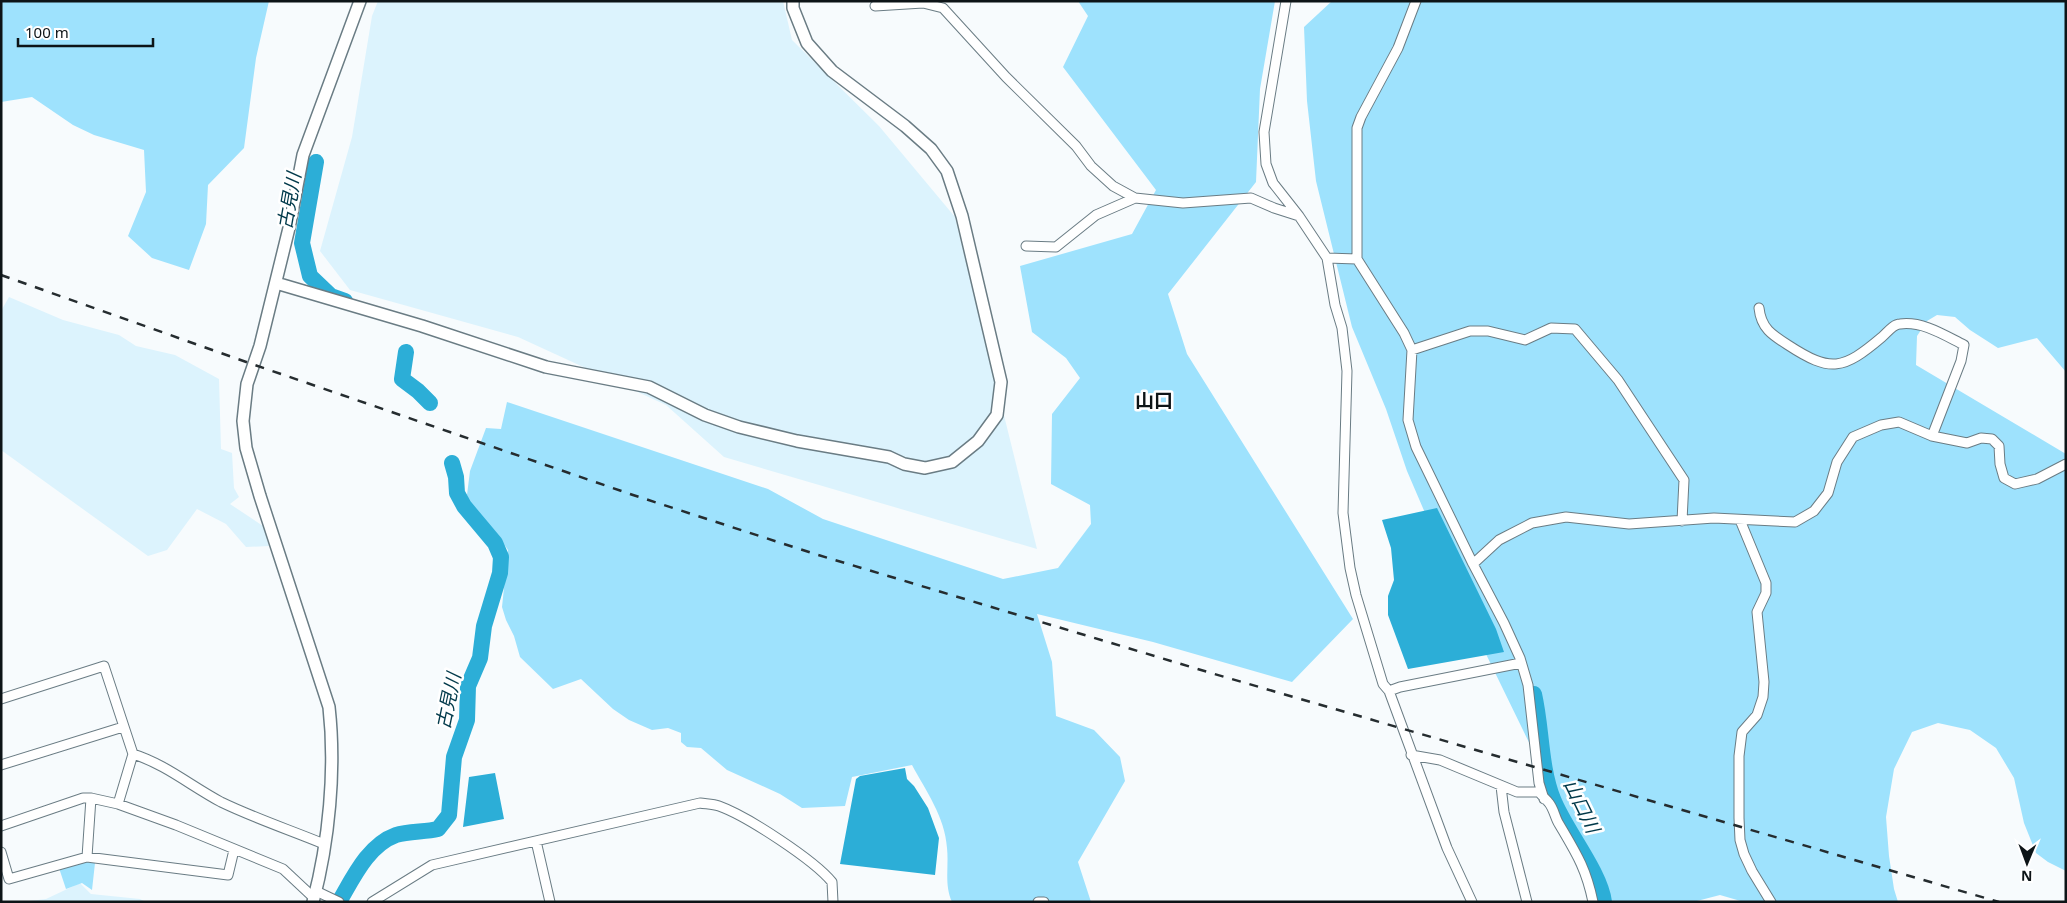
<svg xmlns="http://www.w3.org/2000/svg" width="2067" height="903" font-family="'Noto Sans','Noto Sans JP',sans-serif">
  <rect width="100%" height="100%" fill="#f7fbfd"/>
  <path fill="#dcf3fd" d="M378,1H783L792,40L879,126L955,217L1037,549L724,457L666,405L518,337L350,290L320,251L352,137L372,16Z
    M9,297L63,320L119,335L136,346L175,355L219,379L221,449L232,453L234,488L239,497L230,504L263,526L269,546L246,547L226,524L197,509L167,550L148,556L1,450V311Z
    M80,883L91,894L140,899L146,902H22L46,899Z"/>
  <path fill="#9ee2fd" d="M1,1H269L256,58L244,148L208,185L206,224L189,270L152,258L128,236L146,192L144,150L94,135L73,125L32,97L1,102Z
    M1078,1H1275L1260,89L1256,182L1168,294L1187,354L1353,619L1292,682L1153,642L1037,614L1052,662L1056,716L1094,730L1120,757L1125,781L1078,862L1091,902H952C944,884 949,867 947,848C945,817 926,791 912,765L852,777L845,806L802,808L780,794L727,770L701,748L687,747L681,742V733L668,728L652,730L629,720L613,709L581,679L553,689L520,657L514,636L506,620L502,607L508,550L495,531L472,508L467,495L470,471L486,428L501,429L507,402L768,489L823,519L1003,579L1058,568L1091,524L1090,505L1051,484L1052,414L1080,378L1066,358L1032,332L1020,266L1132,234L1156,190L1063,67L1088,16Z
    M1332,1H2066V372L2037,338L1998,348L1970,330L1955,317L1937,315L1927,321L1917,336L1916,365L2066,454V871L2048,862L2036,853L2024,823L2014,778L1996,748L1970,730L1938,723L1912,732L1894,769L1886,817L1889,856L1894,889L1898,902H1744L1720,895L1693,902H1611L1540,765L1484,650L1407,471L1386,409L1352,327L1316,181L1307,101L1304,27Z
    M80,861L95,863L92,890L82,883L66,889L59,868Z"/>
  <path fill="#2caed7" d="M1437,508L1496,629L1504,652L1408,669L1388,615V596L1394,580L1391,548L1382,520Z
    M905,768L907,779L914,786L928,808L939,838L935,875L840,864L856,779L860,776Z
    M495,773L504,819L463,827L469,777Z"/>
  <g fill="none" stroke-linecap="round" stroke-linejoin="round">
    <path stroke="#2caed7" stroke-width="16" d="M316,162L302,243L310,276L331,296L345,301
      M406,352L402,379L418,391L430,403
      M1534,694C1542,729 1540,766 1553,799C1565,830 1600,871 1604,902
      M339,902C353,878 368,845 396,835C408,831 425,832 438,829L449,815L454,757L467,720L468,686L480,658L484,626L500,573L501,557L495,543L464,506L457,493L456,477L452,463"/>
    <defs>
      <path id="minor" d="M1286,1L1264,132L1266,164L1273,183L1299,216L1327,258L1335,305L1342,328L1347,371L1343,513L1350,568L1356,595L1383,684L1389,691L1447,848L1472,902
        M1416,1L1398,48L1361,117L1357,128V259L1404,333L1412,350L1408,420L1416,447L1473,564L1504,623L1520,658L1528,685L1539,783L1544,799
        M875,6L923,3L943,8L1006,77L1076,146L1091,166L1113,186L1135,198L1183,203L1251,198L1274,208L1299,216
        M1026,246L1056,247L1096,215L1135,198
        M1327,258L1357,259
        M1759,308C1761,328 1772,335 1788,345C1831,373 1843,370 1882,337C1887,333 1893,324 1900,324C1923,321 1944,335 1964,345L1961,361L1932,436
        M1412,350L1470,331H1488L1525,340L1551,328L1575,329L1618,380L1684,480L1682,521
        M1740,520L1766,583V593L1757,612L1764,682L1763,697L1757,715L1742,732L1739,756V818L1740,840L1744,854L1752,871L1771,902
        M1473,564L1499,540L1532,523L1566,517L1629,524L1714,518L1795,522L1814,511L1828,493L1837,462L1853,437L1881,425L1899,422L1932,436L1967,443L1981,438L1992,439L1999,446L2000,464L2004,478L2015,484L2037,479L2066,464
        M1389,691L1400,687L1521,663
        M1,699L104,666L133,754C165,764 191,786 221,802C254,818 290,830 324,844
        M1411,755L1440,760L1517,792H1539C1542,796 1546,799 1549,803C1554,809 1555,818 1559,824C1576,853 1586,868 1593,902
        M1,765L123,727
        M1501,786L1504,812L1527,902
        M118,804L133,754
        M1,826L83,798H91L118,804L176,825L283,869L314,898
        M536,841L550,902
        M1,852L9,879L87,857L228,875L234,850
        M87,857L91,798
        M316,891L339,902
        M372,902L432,865L700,803C706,804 713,804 719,806C747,816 814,860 832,882L833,902
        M1038,902H1044"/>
      <path id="tertiary" d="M276,283L422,326L546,367L649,387L705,415L739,427L797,441L889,457L904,464L925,468L952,462L978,441L997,415L1001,382L962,216L947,171L931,149L905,126L832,71L807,43L793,8V1
        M313,902C329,842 336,769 329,707L260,496L246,448L243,421L247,384L260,346L289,228L303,155L360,1"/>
    </defs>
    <use href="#minor" stroke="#6a7c84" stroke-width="11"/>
    <use href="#tertiary" stroke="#6a7c84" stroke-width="14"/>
    <use href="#minor" stroke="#fff" stroke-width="9"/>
    <use href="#tertiary" stroke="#fff" stroke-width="11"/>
    <path stroke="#252c2f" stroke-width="2.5" stroke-dasharray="9 9" stroke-linecap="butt" d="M1,275L249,363L633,495L815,554L1211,673L1999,902"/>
  </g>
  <g text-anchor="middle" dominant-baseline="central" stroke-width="5" stroke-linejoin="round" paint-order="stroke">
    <g font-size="19" font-style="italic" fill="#00394a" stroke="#fff">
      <text transform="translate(289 201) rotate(-80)">古見川</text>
      <text transform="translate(448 701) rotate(-78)">古見川</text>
      <text transform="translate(1582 806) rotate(64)">山口川</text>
    </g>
    <g font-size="19" font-weight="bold" fill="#0d1417" stroke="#fff">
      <text x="1154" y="400">山口</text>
    </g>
  </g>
  <rect width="2067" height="903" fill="none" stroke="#0d1417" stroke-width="5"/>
  <g transform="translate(2027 863) rotate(181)" stroke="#ffffff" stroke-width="4" paint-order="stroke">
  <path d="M0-4L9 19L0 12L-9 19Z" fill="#0d1417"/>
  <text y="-8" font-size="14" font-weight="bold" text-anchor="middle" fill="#0d1417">N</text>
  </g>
  <path d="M18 38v8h135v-8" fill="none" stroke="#0d1417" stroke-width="2.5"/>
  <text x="25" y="38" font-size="15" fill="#0d1417" stroke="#ffffff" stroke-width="4" paint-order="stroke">100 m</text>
</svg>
